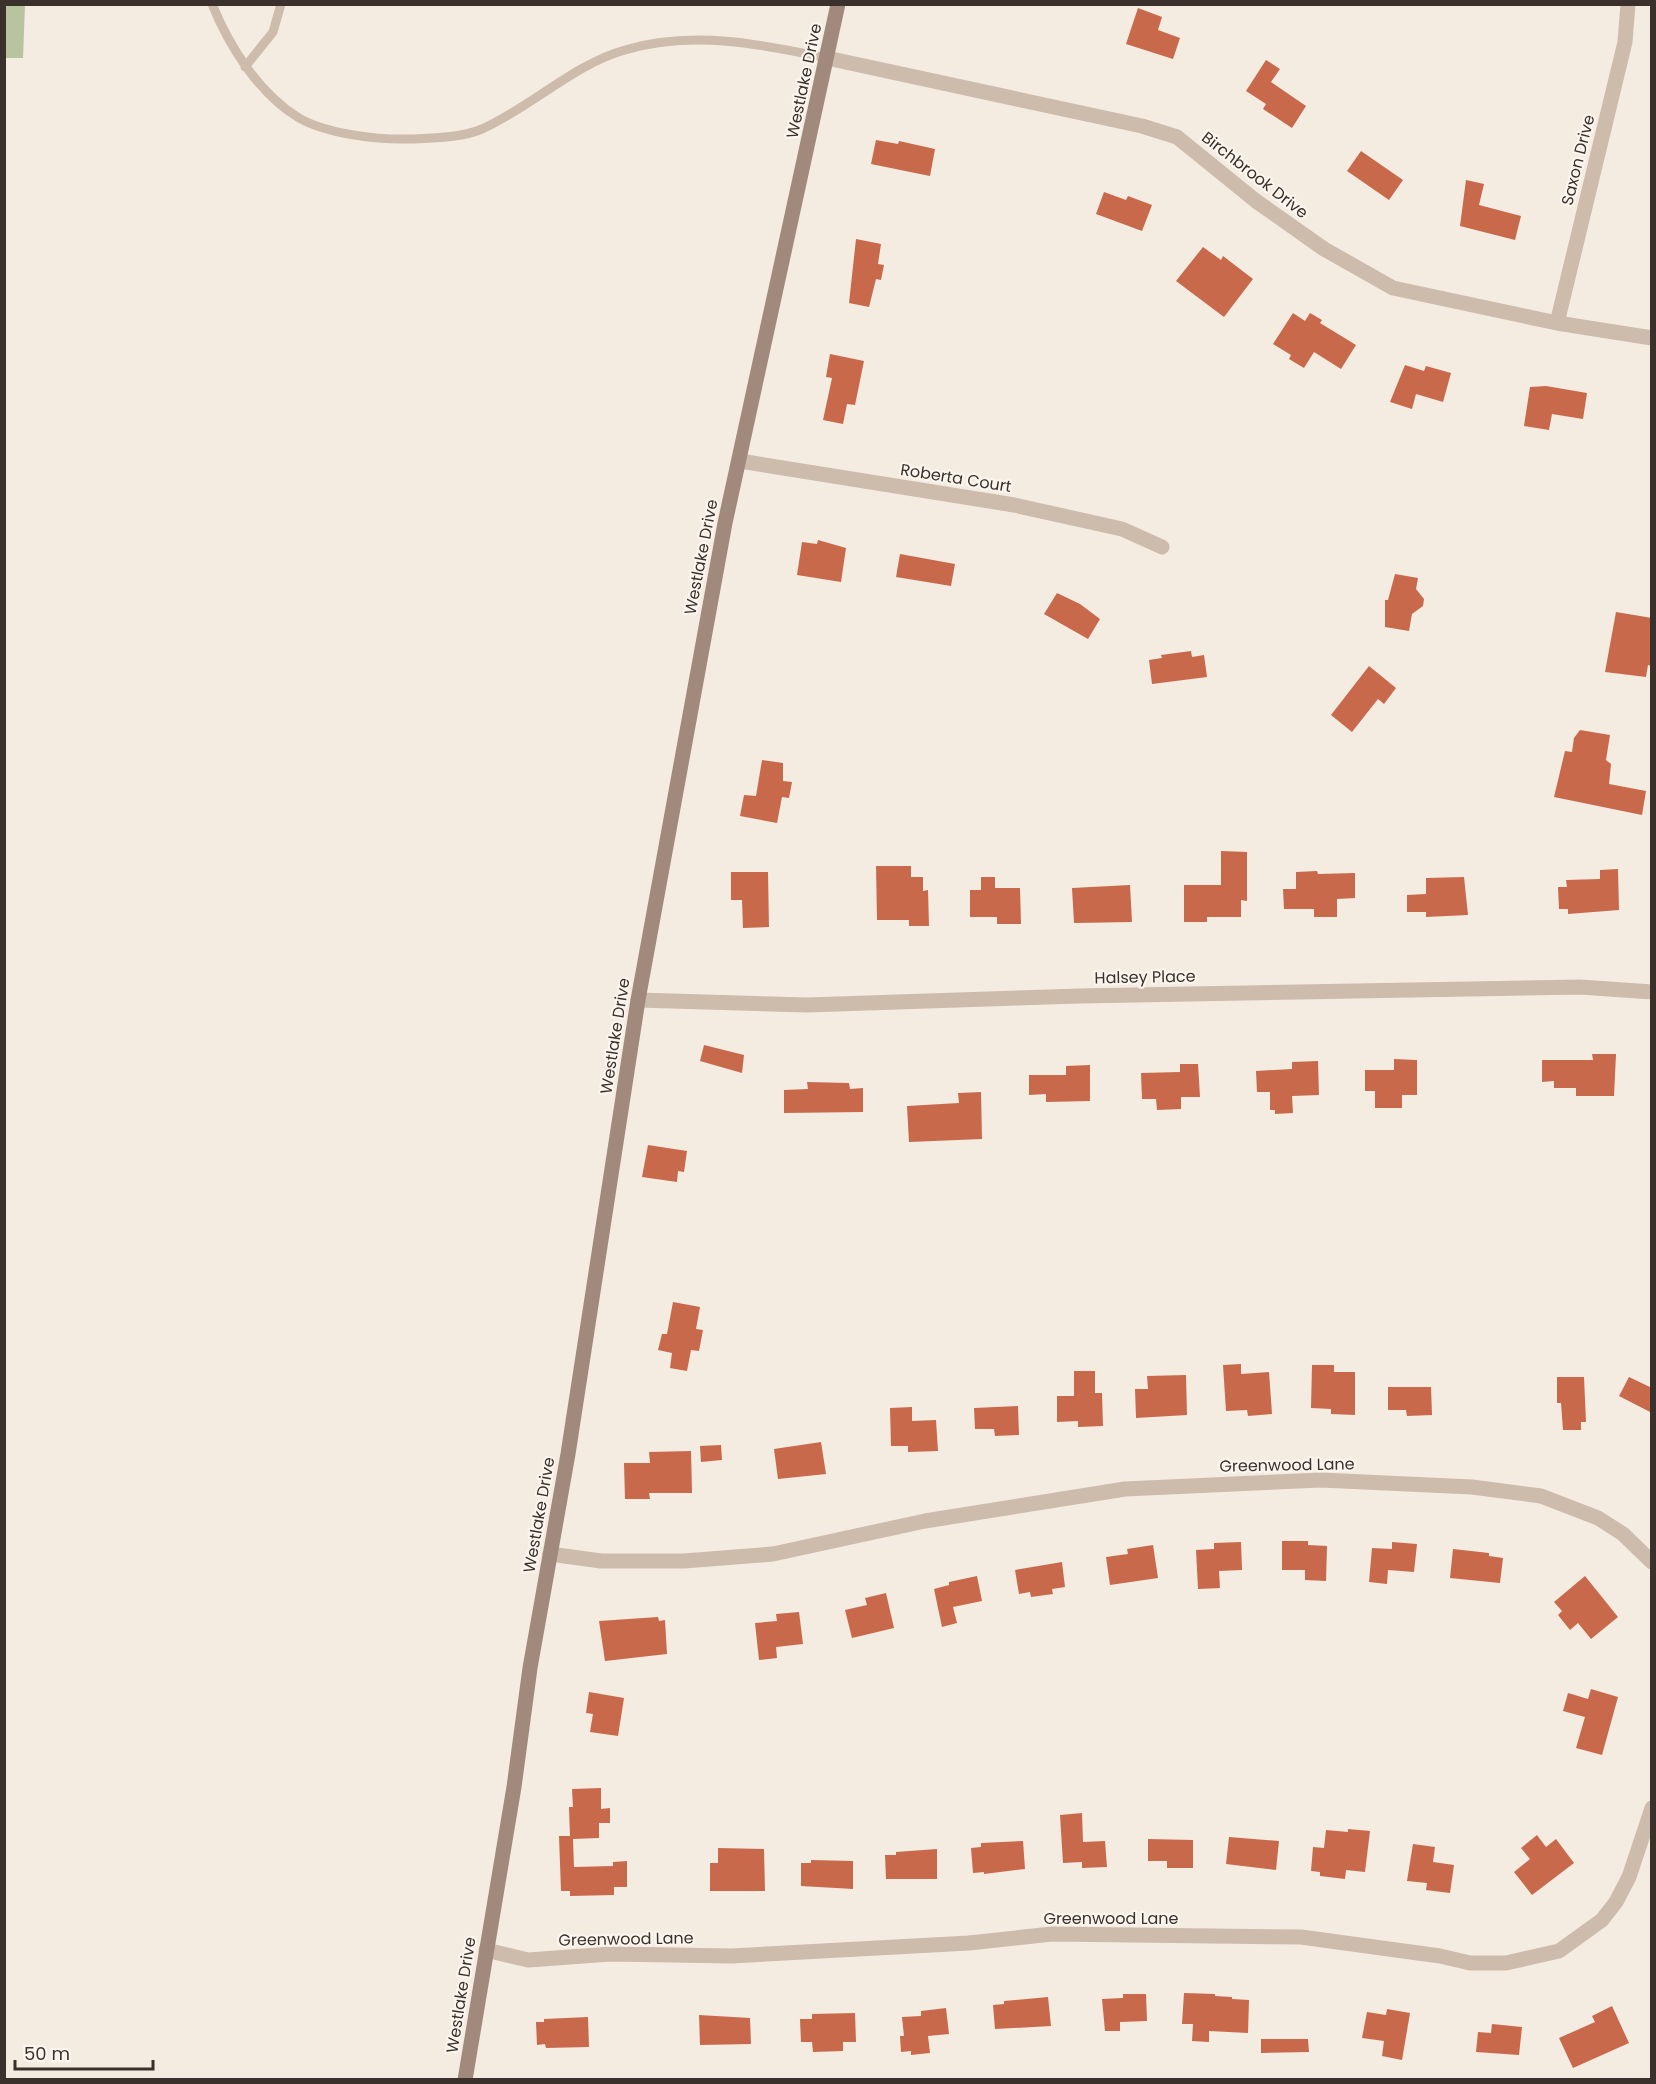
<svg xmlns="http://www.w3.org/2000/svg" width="1656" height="2084" font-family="Poppins,sans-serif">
  <rect width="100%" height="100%" fill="#f4ebe1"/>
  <path fill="#b8c4a0" d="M5,4L25,5L23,58H5Z"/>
  <path fill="#c8694b" d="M1138,8L1162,17L1158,30L1180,38L1173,59L1126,44Z
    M1266,60L1280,69L1271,82L1306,106L1292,128L1263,109L1266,104L1246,91Z
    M876,140L898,144L899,141L935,149L930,176L871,164Z
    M1361,151L1403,180L1389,200L1347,171Z
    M1466,180L1484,184L1479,205L1521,216L1515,240L1460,226Z
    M1104,192L1126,200L1128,196L1152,205L1142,231L1096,214Z
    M856,239L881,244L878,264L884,265L881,280L876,279L869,307L849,303Z
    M1203,247L1221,260L1223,256L1253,279L1224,317L1176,281Z
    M1293,313L1305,321L1310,313L1322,320L1320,323L1356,345L1341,369L1314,352L1304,368L1289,359L1291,355L1273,344Z
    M830,354L864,361L855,405L847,404L843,424L823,420L832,378L826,377Z
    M1405,365L1424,371L1426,366L1451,373L1443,402L1416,394L1412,409L1390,402Z
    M1546,386L1587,393L1583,419L1552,414L1549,430L1524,426L1530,387Z
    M818,540L846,548L841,582L797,575L802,542L817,544Z
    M900,554L955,564L951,586L896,577Z
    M1395,574L1418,578L1416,589L1424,599L1423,606L1412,614L1409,631L1385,627V600H1388Z
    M1057,593L1080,604L1100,619L1088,639L1044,614Z
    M1616,612L1652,618V666L1648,665L1646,677L1605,672Z
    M1191,651L1192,657L1204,655L1207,677L1152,684L1149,660L1162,658L1161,655Z
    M1369,666L1396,688L1384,704L1378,699L1352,732L1331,715Z
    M1580,730L1610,735L1606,760L1611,764L1609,784L1646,791L1642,815L1554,797L1565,751L1572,752L1574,738Z
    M762,760L783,763V781L792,782L789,798L782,797L777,823L740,816L744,795L756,796Z
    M1221,851L1247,852V901L1241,900V917H1207V922H1184V885H1221Z
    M876,866H911V877H923V891L928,890L929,926H909V920H877Z
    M1618,869L1619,910L1568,914V909H1559L1558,887H1567L1566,880L1600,879V870Z
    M1317,871L1318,874L1355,873V898L1337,899V917H1314V909H1284L1283,889H1296V872Z
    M731,872H768L769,927L743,928L742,900H731Z
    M981,877H995V888H1020L1021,924H997V917H970V890H981Z
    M1464,877L1468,915L1426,917V912H1407V895L1426,894V878Z
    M1130,885L1132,922L1074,923L1072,888Z
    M704,1045L744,1055L742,1073L700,1061Z
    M1592,1054H1616L1614,1096H1576V1088H1554V1081L1542,1082V1060H1593Z
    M1394,1059L1417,1060V1095H1402V1108H1375V1091H1365V1070H1394Z
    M1318,1061L1319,1095L1292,1096L1293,1113L1275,1114V1110H1270V1092H1257L1256,1071L1292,1069V1062Z
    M1180,1064H1198L1200,1097H1181V1109L1157,1110L1156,1099H1142L1141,1073L1180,1072Z
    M1090,1065V1101L1046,1102V1094L1029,1095V1075H1066V1066Z
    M807,1082L849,1083L850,1089L863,1088V1112L784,1113V1090L808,1089Z
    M981,1092L982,1139L909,1142L907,1106L959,1103L958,1093Z
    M648,1145L687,1151L684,1172L678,1171L677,1182L642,1177Z
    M673,1302L700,1307L696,1329L703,1330L699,1351L691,1350L687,1371L670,1368L672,1353L658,1350L662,1334H667Z
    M1241,1364V1374L1269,1372L1272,1414L1248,1416L1247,1410L1226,1411L1223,1365Z
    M1312,1365H1334V1372H1355V1415L1331,1414V1409L1311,1408Z
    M1074,1371H1095V1393H1102L1103,1426L1078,1427V1421L1057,1422V1396H1074Z
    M1186,1375L1187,1415L1136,1418L1135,1389H1148L1147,1376Z
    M1557,1377H1584L1586,1422H1581V1430H1563L1561,1403H1557Z
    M1629,1377L1652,1388V1413L1619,1396Z
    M1388,1387H1431L1432,1415L1407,1416L1406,1410H1388Z
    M1018,1406L1019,1435L995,1436L994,1429H975L974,1408Z
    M912,1407V1421L936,1420L938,1451L908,1452V1446H891L890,1408Z
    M821,1442L826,1474L778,1479L774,1449Z
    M721,1445L722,1460L701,1462L700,1446Z
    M691,1451L692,1493H649L650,1499H625L624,1463H650L649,1452Z
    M1282,1541H1308V1545L1327,1546L1326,1581L1305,1580V1570H1282Z
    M1241,1542L1242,1570L1219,1571L1220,1588L1198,1589L1196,1550L1214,1549V1543Z
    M1392,1542L1417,1544L1414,1572L1388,1570L1387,1584L1369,1582L1372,1548L1392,1549Z
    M1153,1545L1158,1578L1110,1585L1106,1557L1128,1554L1127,1549Z
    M1453,1549L1489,1553V1556L1503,1558L1500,1583L1450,1578Z
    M1062,1562L1065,1587L1052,1589L1053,1594L1031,1597L1030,1592L1019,1594L1015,1570Z
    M977,1576L982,1601L953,1607L957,1623L942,1627L934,1589L949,1585V1582Z
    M1585,1576L1618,1617L1591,1639L1578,1623L1570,1630L1558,1615L1562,1611L1554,1602Z
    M886,1593L894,1628L852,1638L845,1610L867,1605L865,1598Z
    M799,1612L803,1644L776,1647L777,1658L759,1660L755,1623L777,1621L776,1614Z
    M658,1617L659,1621L665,1620L667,1654L605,1661L599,1621Z
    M1591,1689L1618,1697L1602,1755L1576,1748L1585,1717L1563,1711L1568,1693L1588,1699Z
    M589,1692L624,1698L618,1736L590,1732L593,1714L586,1713Z
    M601,1788V1809L610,1808V1823H599V1838L573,1839L574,1867L613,1866V1862L627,1861V1887H614V1895L570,1896V1891H561L559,1836H570L569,1807H573L572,1789Z
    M1082,1813L1083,1842L1105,1841L1107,1867L1082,1868V1862L1063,1863L1060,1815Z
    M1348,1829L1370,1831L1365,1872L1346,1870L1345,1879L1320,1876V1872L1311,1871L1313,1847L1324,1848L1326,1830L1348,1832Z
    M1537,1835L1546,1847L1556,1839L1574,1863L1532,1895L1514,1872L1530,1859L1521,1848Z
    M1229,1837L1279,1841L1276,1870L1226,1864Z
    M1148,1839L1193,1840V1868H1167V1861H1148Z
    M1023,1841L1025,1869L984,1874V1872L973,1873L971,1848L981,1847V1843Z
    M1413,1844L1435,1847L1433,1862L1454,1865L1450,1893L1426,1890L1427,1883L1407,1881Z
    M718,1848L764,1849L765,1891H710V1863H718Z
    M937,1849V1879H886L885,1855H896V1852Z
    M811,1860L853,1861V1889L801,1886V1863H811Z
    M1184,1993L1215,1994V1996L1232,1997V1999L1249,2000L1248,2033L1209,2031V2042L1192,2041L1193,2024H1182Z
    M1123,1994H1146L1147,2021L1120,2022V2031H1105L1102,1999L1123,1998Z
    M1048,1997L1051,2026L995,2029L993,2005L1004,2004V2001Z
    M1612,2006L1629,2043L1573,2068L1559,2038L1595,2022L1592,2016Z
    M946,2008L949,2034L928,2036L930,2053L911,2055V2051L901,2052L900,2036H904L902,2017L921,2016V2011Z
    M1387,2009L1410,2013L1402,2060L1382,2056L1384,2041L1362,2038L1367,2012L1386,2015Z
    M855,2013L856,2042H843V2051L813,2052L812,2042H801L800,2019H812V2014Z
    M699,2015L750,2018L751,2044L700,2045Z
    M588,2017L589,2047L546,2048L545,2044L537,2045L536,2022H544V2019Z
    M1492,2024L1522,2027L1519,2055L1476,2052L1478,2032L1491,2033Z
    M1261,2039H1308L1309,2052L1261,2053Z"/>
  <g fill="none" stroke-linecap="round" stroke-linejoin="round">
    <path stroke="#cdbbac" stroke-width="9" d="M212,4C229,46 259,94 299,118C327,134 378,140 410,139C433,138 461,138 482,129C530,108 574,64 625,50C692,30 761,44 827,58
      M245,67L273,32L281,4"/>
    <path stroke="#cdbbac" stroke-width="15" d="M827,58L1142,126L1177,137L1256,201L1324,249L1393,288L1557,323L1652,338
      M1557,323L1625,42L1628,4
      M740,461L1014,505L1122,529L1162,547
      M638,1000L807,1005L1080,996L1580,987L1652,992
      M550,1554L601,1561H684L773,1554L925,1521L1125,1489L1321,1480L1472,1487L1541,1496L1598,1518L1623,1534L1652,1562
      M486,1950L528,1960L611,1954L732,1956L969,1943L1052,1934L1301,1937L1440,1956L1470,1963H1506L1559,1951L1602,1920L1616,1902L1629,1877L1652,1808"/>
    <path stroke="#a18a7d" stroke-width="15" d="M465,2080L514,1787L530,1668L568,1454L638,1000L725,523L838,4"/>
  </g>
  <g text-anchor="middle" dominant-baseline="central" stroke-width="4.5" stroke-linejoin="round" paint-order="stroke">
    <g font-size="16" fill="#3b302b" stroke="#fbf5ee">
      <text transform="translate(804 81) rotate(-78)">Westlake Drive</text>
      <text transform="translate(1578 160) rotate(-76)">Saxon Drive</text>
      <text transform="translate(1255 175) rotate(38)">Birchbrook Drive</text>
      <text transform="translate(956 478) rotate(9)">Roberta Court</text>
      <text transform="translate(701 557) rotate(-79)">Westlake Drive</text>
      <text transform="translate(1145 977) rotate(-1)">Halsey Place</text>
      <text transform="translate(615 1036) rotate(-81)">Westlake Drive</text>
      <text transform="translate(1287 1465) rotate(-1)">Greenwood Lane</text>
      <text transform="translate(539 1515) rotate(-80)">Westlake Drive</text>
      <text x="1111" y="1918">Greenwood Lane</text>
      <text transform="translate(626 1939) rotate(-1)">Greenwood Lane</text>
      <text transform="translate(461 1995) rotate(-81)">Westlake Drive</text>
    </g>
  </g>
  <rect width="1656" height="2084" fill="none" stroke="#3b302b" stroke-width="12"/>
  <path d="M15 2060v9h138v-9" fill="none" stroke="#3b302b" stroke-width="3"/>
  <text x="24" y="2060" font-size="18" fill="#3b302b" stroke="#fbf5ee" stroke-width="4.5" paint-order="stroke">50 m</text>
</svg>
